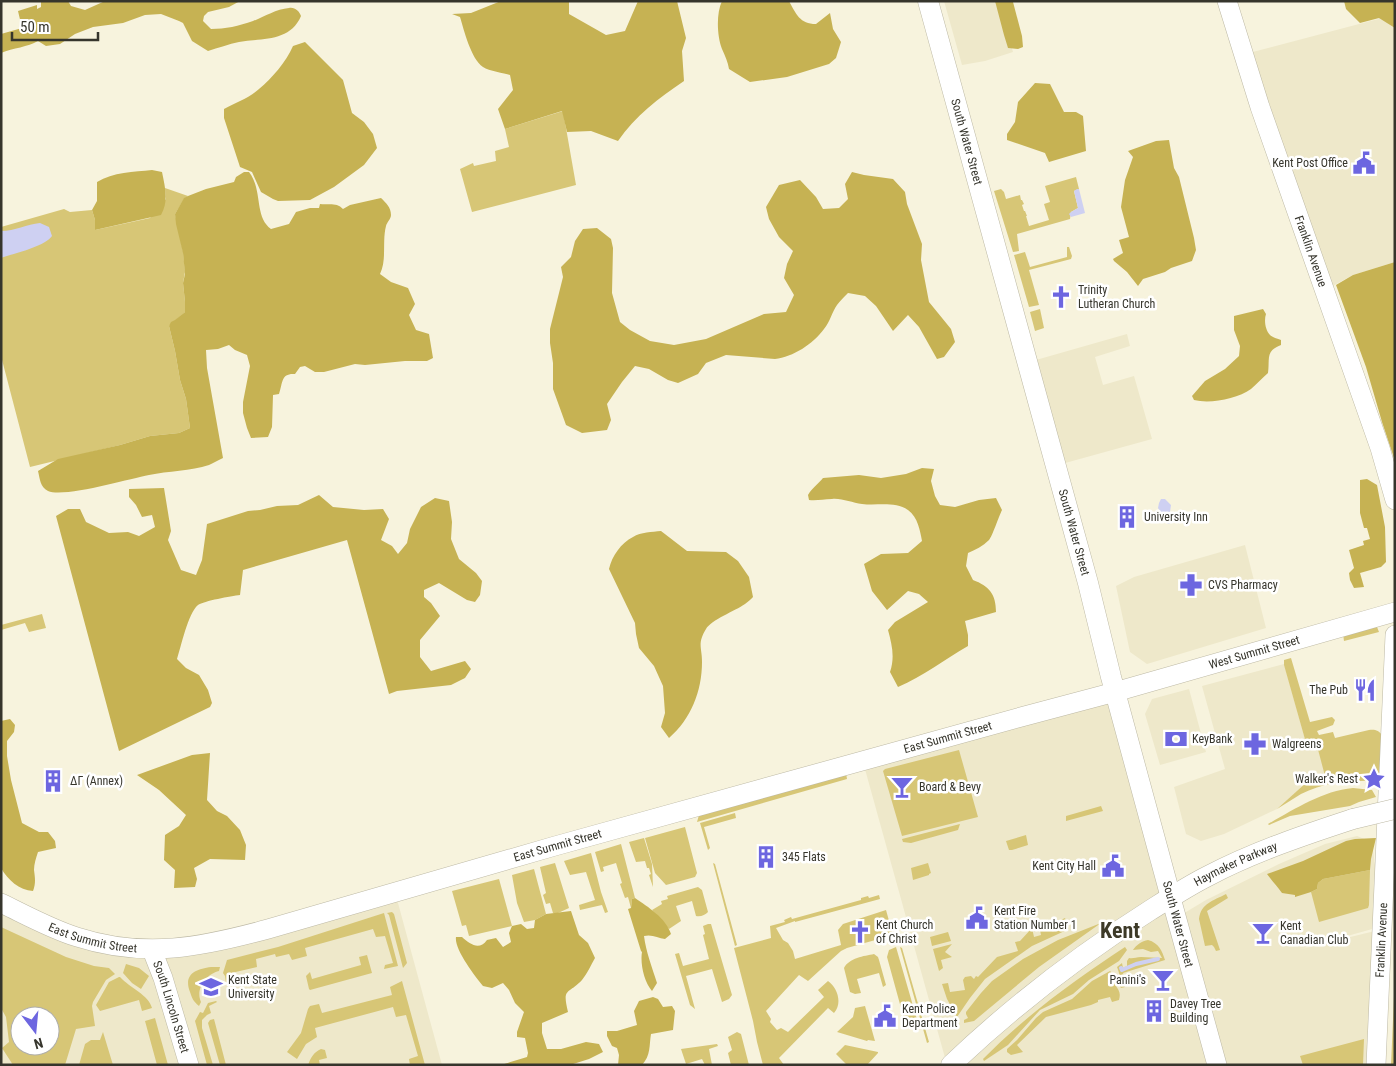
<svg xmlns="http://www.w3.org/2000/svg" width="1396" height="1066" font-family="'Roboto Condensed',sans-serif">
  <rect width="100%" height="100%" fill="#f7f3dd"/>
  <path fill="#eee8ca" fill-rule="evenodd" d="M944,1H999L1013,52L985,61L962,65Z
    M1395,1V262L1353,275L1327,289L1245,54L1378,19Z
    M1127,334L1130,346L1095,357L1103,385L1134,376L1152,439L1058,465L1029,362Z
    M1245,545L1266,628L1147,664L1130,652L1116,586L1134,577Z
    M1284,664L1306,743L1316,742L1326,776L1308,781L1277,809L1224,834L1201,841L1186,834L1174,787L1225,769L1202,686Z
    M1189,689L1206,752L1160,765L1145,714L1152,699Z
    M1115,692L1176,918L1206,900L1279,864L1325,844L1357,836L1372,842L1383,926L1297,950L1379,930L1373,1065H947L863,762Z
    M395,892L442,1065H1V903L34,919L152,950ZM20,1016H50V1046H20Z"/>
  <path fill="#d7c676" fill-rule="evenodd" d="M563,111L576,185L472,212L460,169L473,163L474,166L496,161L495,151L509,147L505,129Z
    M1076,177L1079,189L1074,191L1078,208L1071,212L1070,219L1017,234L1019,251L1013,252L994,191L1001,189L1004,192L1006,199L1020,195L1021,200H1022L1024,204L1022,205L1024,211H1025L1027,216H1026L1029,226L1049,220L1044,204L1050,202L1045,186Z
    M165,188L188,196L184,199L175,214L183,251L185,272L183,283L185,302V312L169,326L175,351L180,380L186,399L190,428L179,433L150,436L120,445L30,467L1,356V227L64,209L70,212L92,210L95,220V230L150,218L166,199Z
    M1067,247H1069L1072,256L1071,259L1029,270L1039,305L1029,307L1014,255L1025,252L1030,267L1067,257Z
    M1040,309L1044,328L1035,331L1030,312Z
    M42,614L46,628L29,632L25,623L1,630V625Z
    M1377,627L1379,632L1344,641L1343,634L1367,628Z
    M1291,658L1310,722L1332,717L1335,720L1333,725L1317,731L1319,735L1333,732L1335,738L1369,730C1374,729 1379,730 1382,735V781C1355,780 1326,781 1301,794C1293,799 1285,804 1277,809L1308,781L1325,776L1316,742L1306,743L1284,665V660Z
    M959,750L978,817L902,836L883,771L885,769Z
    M846,773L847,779L697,822L699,815Z
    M1353,788L1372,790L1376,797L1359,802L1350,806L1290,816L1269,825L1268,824C1295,809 1322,791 1353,788Z
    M1101,806L1103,811L1066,821V816Z
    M735,813L736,818L704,827L710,848L708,850L700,823Z
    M960,824L958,830L911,843L903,842L902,839Z
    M685,827L697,873L695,877L666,885L655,873L645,838Z
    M1026,835L1028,845L1012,850H1009L1006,841Z
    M644,838L652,864L653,887L649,875L651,874L649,868H647L645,861L636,862L629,842Z
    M621,844L635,898L632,899L631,908L628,897L625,898L620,884L622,883L616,863L603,867L604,871L601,872L595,852Z
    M591,853L601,892L608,912L605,913L602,905L580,910L579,905L595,900L586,872L570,875L564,861Z
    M555,863L569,908L558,913H553L550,903L546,904L543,895L546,893L540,867Z
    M713,863L715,864L737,945L735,946Z
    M928,863L931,873L929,874V875L913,880L911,868Z
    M534,869L546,914L535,920L524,922L517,903L512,875Z
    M1370,870L1369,905L1368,908L1319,922L1311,892L1317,889L1318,883L1323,879Z
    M499,879L512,926L469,936L466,925L462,926L452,891Z
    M698,887L702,890L708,912C705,915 701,917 696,916L692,901L676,906L681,921L669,929L652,910L662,904L661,901L668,899L667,896Z
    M1226,894L1228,898L1207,911L1220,950L1216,951L1214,947L1212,945L1205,946L1199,919C1201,903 1213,901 1226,894Z
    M879,895L880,899L795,922V921L776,928L783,940L788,943L793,951L795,959L841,945L838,930L843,924L886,910L893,935L847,948L841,951L808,981L799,975L766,1011L771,1019L770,1022L777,1030L781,1028L788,1032L824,997L818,990L828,981C837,987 843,1003 834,1013L828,1008L779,1058L784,1065H763L757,1042L753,1021L734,948L771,938L770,926L785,922L784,920L791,917L792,919L861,900V898L868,896L869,898Z
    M392,912L394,914L407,963L403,968L389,915L387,913Z
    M384,913L398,966L384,969L385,965L393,963L385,936L376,937L373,929L305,948L307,956L292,960L289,954L276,957L275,954L256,959L257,967L227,974L228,983H226L225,976L223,973L227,960L278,947Z
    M1065,918L1069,929L1032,946L985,979L970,998L957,1017L947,999L942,984L948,983L950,992L965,990L963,980L965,977L971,976L974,979L976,976L978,977L997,957L1018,951L1015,942L1020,941L1032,928L1034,937L1041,935L1040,930Z
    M1101,923L1039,967L974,1021L964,1023V1020L968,1018L966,1014V1012L981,993L992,981L1023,959L1058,940Z
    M708,924H711L732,995L729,999L722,1002L712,969L686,976L695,1009L690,1005L675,954L679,953L683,966L709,959L703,935L705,934L703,926Z
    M1,927L66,957L94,966L109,968L115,974L106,980L93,1002L92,1006L95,1026L76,1029L65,1065H13L2,1048L9,1042L6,1017L1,1008ZM20,1016H50V1046H20Z
    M948,932L951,941L932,946L930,937Z
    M1148,940C1159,943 1162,951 1165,960L1123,973L1126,983H1124L1125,987L1121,988L1118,983C1121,978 1119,972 1117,967L1122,963L1123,968L1127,966V961L1129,958C1133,959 1136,957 1141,957C1148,957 1155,958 1162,958L1158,951L1151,952L1143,949L1133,950C1136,945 1142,941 1148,940Z
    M952,944L945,952L952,957L941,960L943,968L939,971L933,949Z
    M896,947L918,1023L906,1026L887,957L889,950Z
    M900,947L902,948L929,1042L927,1043Z
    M1125,947L1127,950L1119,961L1089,980L1073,994L1040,1010L1008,1045L984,1061L983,1059C1025,1016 1075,980 1125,947Z
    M874,954L878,957L879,960L886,985L883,987L879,973L857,979L861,993L855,994L850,992L844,968C849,958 864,956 874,954Z
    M367,955L372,973L310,990L309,989L306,976L310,972L312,979L361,965L359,957Z
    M126,964L139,968L149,976L141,989L132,983L123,973Z
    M211,967H220L219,971C206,974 195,989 201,1002L199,1006C193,1001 192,998 190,992C183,974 196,969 211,967Z
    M1110,971L1111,972C1112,976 1113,981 1115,985C1119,990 1121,993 1119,1000L1112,1002L1110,997L1098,1000V1002L1091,1005L1046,1017L1017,1045L1023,1052L1011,1055L1007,1052V1049L1017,1040L1036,1018L1043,1012L1072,999L1092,981Z
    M1395,974V1065H1391Z
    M119,977H120C130,988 149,995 152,1008L142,1011L139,1000L100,1011L96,1005L109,982Z
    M402,981L425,1065H410L409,1059L418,1056L406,1015L396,1017L393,1007L315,1028L317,1037L306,1044L297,1059L287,1052L301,1033L308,1009L310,1006L319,1004L322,1013L392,995L390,987Z
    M216,1001L217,1002L209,1006L211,1013L207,1015L202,1020V1028L213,1065H207L195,1021L200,1012L203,1013L208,1003Z
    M865,1006L875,1041L868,1040L867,1041L837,1032L853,1017L855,1008Z
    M155,1018L168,1065H157L145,1021Z
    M214,1019L226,1065H220L208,1023L210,1020Z
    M103,1032L113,1065H79L85,1044L91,1040H100Z
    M737,1032L741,1034L749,1065H731L728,1053L732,1050L728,1037Z
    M1364,1039L1363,1065H1303L1300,1056Z
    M717,1044L718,1046L709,1049L712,1065H705L702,1059L686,1064L681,1049Z
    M845,1045L878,1052V1053L867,1065H847L836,1054Z
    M321,1049L325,1050L327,1058L319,1060L320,1065H308C311,1057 314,1052 321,1049Z"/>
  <path fill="#c6b253" d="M41,1H68L71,6L85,10L105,1H240L229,7L208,12L204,16L203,21L211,29C225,29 239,26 253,21C264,17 276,9 289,8C295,7 299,11 301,16C290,42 262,38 239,42C229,44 218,48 208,51L192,41L183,23L179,21L161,14L145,15L123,23L93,27L75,34L60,44L46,46L38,41C28,47 13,48 1,53V34L22,28L18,11L37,5V9L41,7Z
    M501,1H569V14L606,35L625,31L638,1H677L686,38L682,51L684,81C659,98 635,116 618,141L591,131L567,132L562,111L505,129L498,109L513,90L510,75C504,73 489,71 483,67C471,59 464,30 460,17L452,14L471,13Z
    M722,1H789C796,14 800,24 816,24L830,13L833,29L841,42L836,58L829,64L787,77L750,82L729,69C728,62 725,56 722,49C717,36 716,14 722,1Z
    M995,1H1014L1013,2L1022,36L1023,47L1018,49L1008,48L1004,35Z
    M1344,1H1395V28L1379,18L1360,23L1346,9Z
    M305,42L343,80L352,113L364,122L373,134L377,148L364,165L334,187L310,200L278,201L273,199L261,192L252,172L240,167L224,118V109C235,103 249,98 259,89C272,78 286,62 293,46Z
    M1035,83L1050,84L1064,112H1076L1083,116L1086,151L1049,162L1045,153L1007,140V134L1015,122L1018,102Z
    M1169,140L1174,168L1179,177L1194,238L1196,250L1192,261L1171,268L1165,272L1143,279L1138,286L1127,272L1114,261L1113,259L1123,253L1119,240L1129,237L1121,207L1125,180L1133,157L1128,151L1156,141Z
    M152,170L162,172C165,187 169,201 161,215L95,230V220L92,210L97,201V182C113,172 134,172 152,170Z
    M244,172H249C263,190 254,217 271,229L289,224L296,212L310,208H319L320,204C329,205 337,202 343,209L350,205L381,198C386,203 391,207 391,215C391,219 387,222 386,226C382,241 387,260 380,274L391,282L408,288L415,304L409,315L416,330L429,334L433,358L427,361H405L365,365L355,364L324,372H315L305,366L300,367L295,374C281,373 283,382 279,394L273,395L272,427L268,437L251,438L247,428L243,413V402L250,366L247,355L235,350L229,345L218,349L206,350L207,368L223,458C218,460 214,463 209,465C191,471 168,471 149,475C128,479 64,498 48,491C40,487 40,479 38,471L58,459L120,445L150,436L179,433L190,428L186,399L180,380L175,351L169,326L171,322L175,320L185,312V302L183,283L185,274L183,253L176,224L175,214L184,198L188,196L206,189L234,182L236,177Z
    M852,172L864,175L893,179L905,192L907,204L922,244L921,260L929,302L951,329L955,342L944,357L937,359L919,327L908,315L893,331L876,306L865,296L848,293C844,297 840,301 837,305C832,312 830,322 824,329C813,344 793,357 775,359L726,355L706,363L698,374L678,383L668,380L649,369L635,366L622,382L607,404L611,420L607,430L582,433L566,425L553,389V363L550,343V329L563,277L561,267L571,257L575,241L583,229L597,228L611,239L613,248L612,293L620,322L630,330L650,341L674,345L706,339L764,314L786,312L794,295L784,278L787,264L793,251L779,237L769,219L766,207L779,185L800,180L816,197L823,209L839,208L848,199L845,184Z
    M1395,262V461L1382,422L1366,367L1336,285L1353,275Z
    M1263,309L1266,314C1264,320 1265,330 1270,335C1272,337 1278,339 1281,340V345C1265,351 1270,359 1268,373C1262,378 1257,384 1251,389C1237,399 1210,404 1194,400L1192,396L1205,381L1225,369L1239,356L1240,346L1234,330V316Z
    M922,468L934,469L931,481L935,496L940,505L955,507L979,500L996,498L1002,510C999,516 992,537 989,540C983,546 975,550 968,553L966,566L973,580C989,586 996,594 996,612L965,621L968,635V646C944,660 923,676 898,687L890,672C895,657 892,645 888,630L895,622L928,602L919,594L908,591L887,610L872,591L864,564L881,554L908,553L922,541C920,531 918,517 908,510C895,501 877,506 862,504C852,503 842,498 832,499C823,499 817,501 809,500L808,495C812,488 818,484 823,478L859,475L881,478L906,474Z
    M1367,479L1377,485L1385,527L1386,562L1381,567L1360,573L1364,587L1354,588L1350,580L1349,573L1354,568L1349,550L1364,545L1363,541L1370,539L1367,528H1364L1360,513V480Z
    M164,488L171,531L168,540L181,570L196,575L202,560L207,524L248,511L260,510L277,506L298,505L319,495L333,507L364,510L383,509L389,519L381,540L392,546L398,554L407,543L410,529L421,507L435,498L449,501L452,522L451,539L459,559L476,573L482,581L480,595L475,602L467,600L439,583L424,590V597L431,603L440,616L420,640V657L431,671L465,661L471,669L465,678L451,685L397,691L389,694L347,540L243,570L240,595C231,596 204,601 198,605C188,613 181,647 177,659L186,668L199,675L208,690L212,703L210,707L119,751L56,516L68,509H80L86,522L109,533L128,532L139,536L155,527L152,515L142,517L136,505L129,497V489Z
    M661,531L687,551L726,552L738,561L749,577L753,597C751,599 748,602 745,604C735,611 711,620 706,629C697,644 702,647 702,662C702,691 691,719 669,738L661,727L665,713L663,686L654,666L639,648L636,634L635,623L609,569C612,556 621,543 633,537C641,532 652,532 661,531Z
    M10,719L15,725L14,732L7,741V756L11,780L22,823L39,832H48L55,841L56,848L38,852C36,858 34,864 34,870C35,878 36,883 33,891C19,890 8,880 1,868V721Z
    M210,753L207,800L217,811L227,816L240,830L246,845L245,860L210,859L194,868L197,879L195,887L174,888L175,870L164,860L165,835L179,826L186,815L159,790L137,775L192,755Z
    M1376,838L1371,859L1370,870L1323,879L1318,883L1317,889L1311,892L1295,897V895L1282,893C1277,886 1272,881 1267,874L1303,861L1346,841L1355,839Z
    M635,898C648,907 666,918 671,934L665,939C658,938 652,934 644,936C646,952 652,967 657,983L652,991C644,982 640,963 642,952L641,951L628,909L631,908L632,899Z
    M571,911L579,935L588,943L595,958C591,965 587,974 582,980C568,995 562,987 568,1012L542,1023V1033L547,1049H561L586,1042L599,1044L603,1052L589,1059L570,1065H501L527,1057L528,1053L525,1038L517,1037V1032L524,1012L515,1003L509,990L503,983L492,988L483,986C475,976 454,949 456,937H462C470,944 479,951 487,940L496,938L503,947L511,942L509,933L512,926L521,924L527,929L534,928L535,920L546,914Z
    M653,997L658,999L663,1007L672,1006L675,1011L673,1030L651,1034C649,1046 651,1055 642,1065H618L619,1055L617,1048L612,1046L607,1036V1031H617L637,1025L634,1011L639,1001Z"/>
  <path fill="#ced0f2" d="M1077,189H1079L1085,213L1071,217L1069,214L1071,212L1078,208L1074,191Z
    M40,223L49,227L52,236C44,247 15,253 1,258V231C15,231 27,224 40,223Z
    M1161,499H1165L1171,505L1170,512L1173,519L1169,524L1164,522L1162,515L1158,508L1159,503Z"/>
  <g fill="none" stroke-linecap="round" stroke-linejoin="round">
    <path stroke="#ced0f2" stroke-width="4" d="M1121,968L1122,970L1136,964L1158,959"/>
    <defs>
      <g id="secondary">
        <path id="s1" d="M1227,1L1260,107L1380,448L1395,500"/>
        <path d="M1171,898L1217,1065"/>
        <path id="s2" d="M1,903C26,915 51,929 77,937C145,959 202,947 268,929L555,846L1021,717L1115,692L1395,612"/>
        <path id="s3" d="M152,950L163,978L189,1065"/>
        <path id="s4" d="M1376,1065L1395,635"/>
      </g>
      <g id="primary">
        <path id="s5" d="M928,1L1088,583L1111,677L1171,898"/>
        <path id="s6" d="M951,1065C1012,1007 1078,956 1149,911C1168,899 1188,886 1208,876C1254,852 1304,835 1353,819"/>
      </g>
    </defs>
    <use href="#secondary" stroke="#bdb9a5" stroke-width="20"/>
    <use href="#primary" stroke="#bdb9a5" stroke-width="21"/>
    <use href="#secondary" stroke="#fff" stroke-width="19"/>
    <use href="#primary" stroke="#fff" stroke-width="20"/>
    <defs>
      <path id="primary-bridge" d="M1353,819L1395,809"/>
    </defs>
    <use href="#primary-bridge" stroke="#bdb9a5" stroke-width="21" stroke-linecap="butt"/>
    <use href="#primary-bridge" stroke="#fff" stroke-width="20"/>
  </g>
  <defs>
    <symbol id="civic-bare" viewBox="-9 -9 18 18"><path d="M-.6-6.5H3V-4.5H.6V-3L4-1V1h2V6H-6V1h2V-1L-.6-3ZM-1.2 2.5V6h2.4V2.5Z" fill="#6d66e0" stroke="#fff" stroke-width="2.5" paint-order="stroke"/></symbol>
    <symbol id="church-bare" viewBox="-9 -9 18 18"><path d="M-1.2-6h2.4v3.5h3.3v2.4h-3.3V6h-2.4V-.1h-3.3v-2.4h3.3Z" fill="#6d66e0" stroke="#fff" stroke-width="2.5" paint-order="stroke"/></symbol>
    <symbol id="building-bare" viewBox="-9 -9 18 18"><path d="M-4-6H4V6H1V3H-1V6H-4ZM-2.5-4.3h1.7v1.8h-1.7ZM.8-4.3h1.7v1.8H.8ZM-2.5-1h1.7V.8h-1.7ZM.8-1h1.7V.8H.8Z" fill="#6d66e0" stroke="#fff" stroke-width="2.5" paint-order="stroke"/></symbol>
    <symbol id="pharmacy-bare" viewBox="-9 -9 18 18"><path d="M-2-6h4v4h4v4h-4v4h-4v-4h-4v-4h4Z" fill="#6d66e0" stroke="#fff" stroke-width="2.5" paint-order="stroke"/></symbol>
    <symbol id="restaurant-bare" viewBox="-9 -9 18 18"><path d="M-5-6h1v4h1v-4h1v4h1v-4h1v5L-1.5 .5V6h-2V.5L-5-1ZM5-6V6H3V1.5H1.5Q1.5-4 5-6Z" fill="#6d66e0" stroke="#fff" stroke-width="2.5" paint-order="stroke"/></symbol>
    <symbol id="bank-bare" viewBox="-9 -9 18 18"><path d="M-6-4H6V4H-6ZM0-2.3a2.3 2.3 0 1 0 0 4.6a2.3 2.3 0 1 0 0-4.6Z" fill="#6d66e0" stroke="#fff" stroke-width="2.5" paint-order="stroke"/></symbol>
    <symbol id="sight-bare" viewBox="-9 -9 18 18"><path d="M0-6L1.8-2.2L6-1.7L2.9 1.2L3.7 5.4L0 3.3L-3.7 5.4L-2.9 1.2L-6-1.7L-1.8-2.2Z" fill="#6d66e0" stroke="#fff" stroke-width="2.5" paint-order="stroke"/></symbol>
    <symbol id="bar-bare" viewBox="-9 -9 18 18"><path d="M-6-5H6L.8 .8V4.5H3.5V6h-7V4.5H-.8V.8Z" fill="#6d66e0" stroke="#fff" stroke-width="2.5" paint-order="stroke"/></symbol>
    <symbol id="university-bare" viewBox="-9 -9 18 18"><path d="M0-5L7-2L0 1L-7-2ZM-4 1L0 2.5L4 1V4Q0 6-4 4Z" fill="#6d66e0" stroke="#fff" stroke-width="2.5" paint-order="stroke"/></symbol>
  </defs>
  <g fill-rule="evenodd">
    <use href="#civic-bare" x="1348" y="147" width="32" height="32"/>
    <use href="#church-bare" x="1045" y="281" width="32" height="32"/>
    <use href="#building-bare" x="1111" y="501" width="32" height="32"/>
    <use href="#pharmacy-bare" x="1175" y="569" width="32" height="32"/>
    <use href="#restaurant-bare" x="1349" y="674" width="32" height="32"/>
    <use href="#bank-bare" x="1160" y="723" width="32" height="32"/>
    <use href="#pharmacy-bare" x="1239" y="728" width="32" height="32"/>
    <use href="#sight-bare" x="1358" y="763" width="32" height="32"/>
    <use href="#building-bare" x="37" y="765" width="32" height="32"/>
    <use href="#bar-bare" x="886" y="771" width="32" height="32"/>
    <use href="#building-bare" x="750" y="841" width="32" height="32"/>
    <use href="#civic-bare" x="1097" y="850" width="32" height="32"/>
    <use href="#civic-bare" x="961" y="902" width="32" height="32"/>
    <use href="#church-bare" x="844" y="916" width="32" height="32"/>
    <use href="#bar-bare" x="1247" y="917" width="32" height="32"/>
    <use href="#bar-bare" x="1147" y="964" width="32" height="32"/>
    <use href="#university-bare" x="195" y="971" width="32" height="32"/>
    <use href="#building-bare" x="1138" y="995" width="32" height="32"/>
    <use href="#civic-bare" x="869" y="1000" width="32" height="32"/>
  </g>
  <g text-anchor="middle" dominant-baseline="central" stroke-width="5" stroke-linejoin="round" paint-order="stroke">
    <g font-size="12" fill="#36352c" stroke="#fff">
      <text stroke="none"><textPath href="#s5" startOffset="146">South Water Street</textPath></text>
      <text stroke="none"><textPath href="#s1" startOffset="264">Franklin Avenue</textPath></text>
      <text stroke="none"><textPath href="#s5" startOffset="551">South Water Street</textPath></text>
      <text stroke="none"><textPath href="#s2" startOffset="1302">West Summit Street</textPath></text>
      <text stroke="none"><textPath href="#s2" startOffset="984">East Summit Street</textPath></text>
      <text stroke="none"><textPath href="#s2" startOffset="579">East Summit Street</textPath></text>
      <text stroke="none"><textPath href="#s6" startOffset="350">Haymaker Parkway</textPath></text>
      <text transform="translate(1178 924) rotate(75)">South Water Street</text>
      <text stroke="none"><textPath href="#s2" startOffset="99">East Summit Street</textPath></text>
      <text stroke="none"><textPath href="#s4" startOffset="125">Franklin Avenue</textPath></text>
      <text stroke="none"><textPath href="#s3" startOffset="60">South Lincoln Street</textPath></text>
    </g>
    <g font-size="12" fill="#36352c" stroke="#fff" text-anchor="start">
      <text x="1348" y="163" text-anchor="end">Kent Post Office</text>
      <text x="1078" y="290">Trinity<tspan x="1078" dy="14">Lutheran Church</tspan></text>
      <text x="1144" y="517">University Inn</text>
      <text x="1208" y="585">CVS Pharmacy</text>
      <text x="1348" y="690" text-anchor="end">The Pub</text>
      <text x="1192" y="739">KeyBank</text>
      <text x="1272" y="744">Walgreens</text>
      <text x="1358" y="779" text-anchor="end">Walker's Rest</text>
      <text x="70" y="781">ΔΓ (Annex)</text>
      <text x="919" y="787">Board &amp; Bevy</text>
      <text x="782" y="857">345 Flats</text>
      <text x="1096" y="866" text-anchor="end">Kent City Hall</text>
      <text x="994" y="911">Kent Fire<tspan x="994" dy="14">Station Number 1</tspan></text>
      <text x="876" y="925">Kent Church<tspan x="876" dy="14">of Christ</tspan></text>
      <text x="1280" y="926">Kent<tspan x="1280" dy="14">Canadian Club</tspan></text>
      <text x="228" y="980">Kent State<tspan x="228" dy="14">University</tspan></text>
      <text x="1146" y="980" text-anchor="end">Panini's</text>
      <text x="1170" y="1004">Davey Tree<tspan x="1170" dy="14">Building</tspan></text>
      <text x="902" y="1009">Kent Police<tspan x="902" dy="14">Department</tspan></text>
    </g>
    <g font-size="22" font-weight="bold" fill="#3d3a28" stroke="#fff">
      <text x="1120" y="930">Kent</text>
    </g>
  </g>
  <rect width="1396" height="1066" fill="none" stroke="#36352c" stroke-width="5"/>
  <g transform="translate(35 1031) rotate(164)"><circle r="24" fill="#ffffff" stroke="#afaeab"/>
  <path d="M0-4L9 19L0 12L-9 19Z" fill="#6d66e0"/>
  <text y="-8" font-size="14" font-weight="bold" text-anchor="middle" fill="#36352c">N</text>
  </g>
  <path d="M12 32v8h86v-8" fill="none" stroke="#36352c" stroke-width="2.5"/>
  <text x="20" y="32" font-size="15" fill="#36352c" stroke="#ffffff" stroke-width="4" paint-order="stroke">50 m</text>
</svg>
